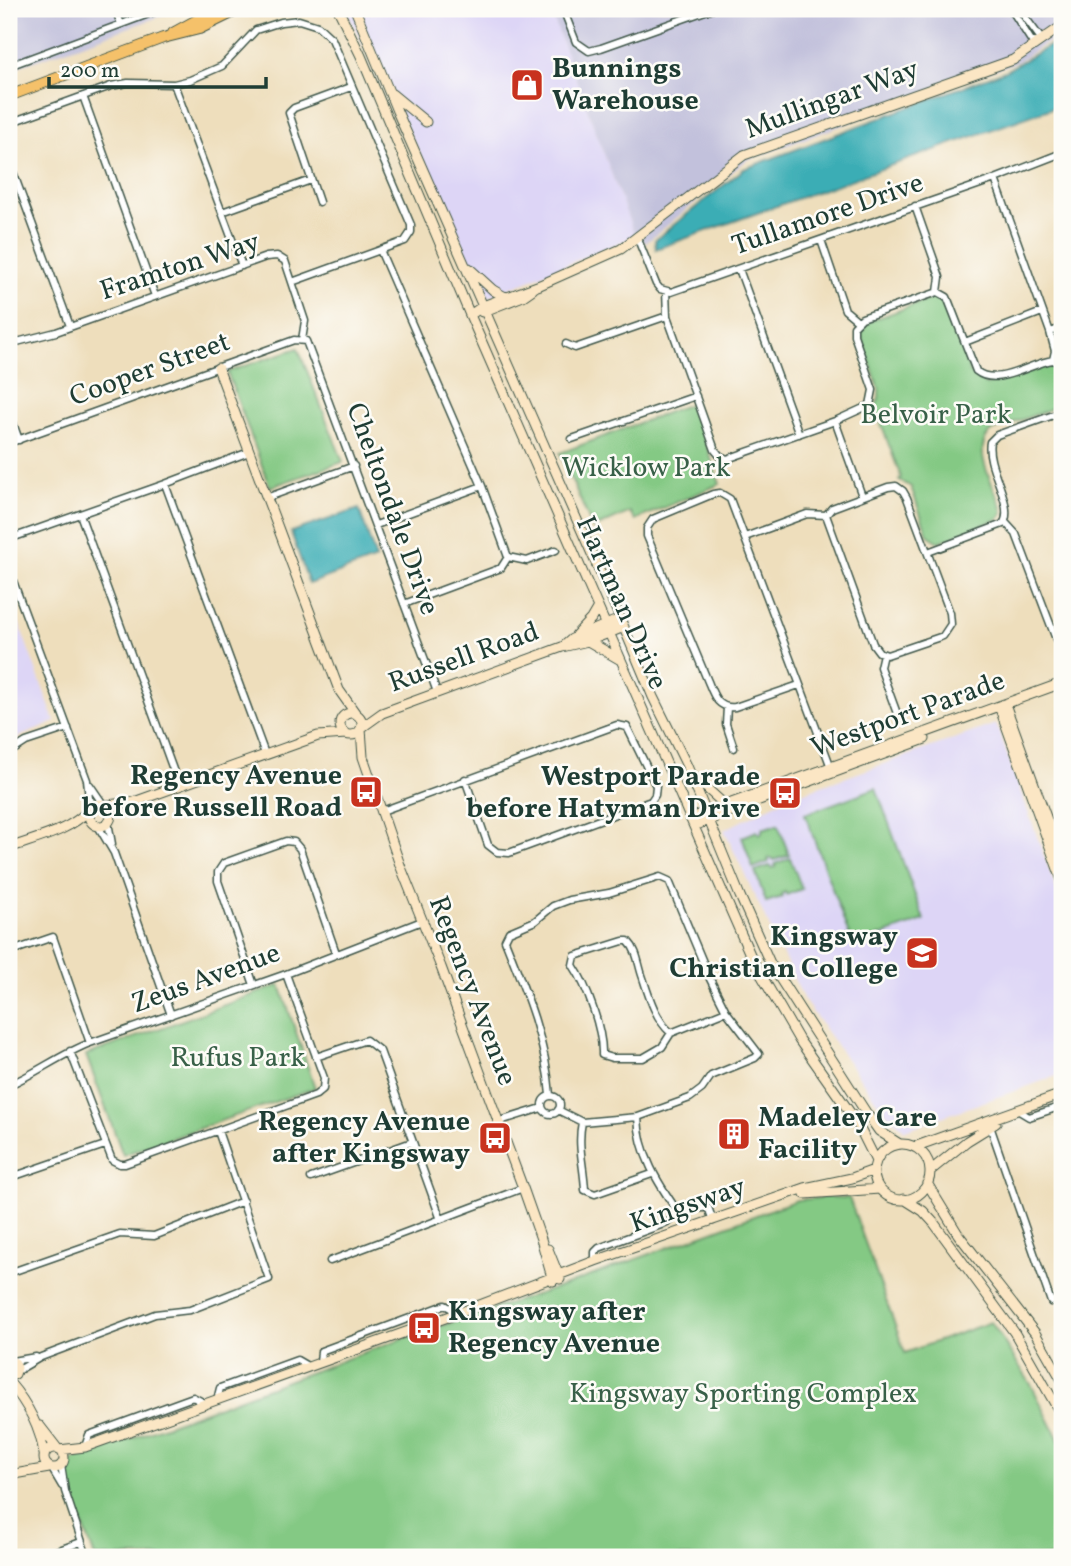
<svg xmlns="http://www.w3.org/2000/svg" width="1071" height="1566" font-family="Vollkorn,serif">
  <rect width="100%" height="100%" fill="#fdfcf7"/>
  <filter id="ink" filterUnits="userSpaceOnUse"><feTurbulence type="fractalNoise" baseFrequency=".0143" numOctaves="2"/><feDisplacementMap in="SourceGraphic" scale="14" xChannelSelector="R" yChannelSelector="G"/><feConvolveMatrix kernelMatrix="1 2 1 2 8 2 1 2 1" color-interpolation-filters="sRGB"/></filter>
  <filter id="wash" filterUnits="userSpaceOnUse"><feTurbulence type="fractalNoise" baseFrequency=".00686" numOctaves="4" result="noise"/><feDisplacementMap in="SourceGraphic" scale="28" xChannelSelector="R" yChannelSelector="G"/><feGaussianBlur stdDeviation="1.57" result="paint"/><feColorMatrix in="noise" values="0 0 0 0 0 0 0 0 0 0 0 0 0 0 0 0 0 1.4 0 .05"/><feComposite in="paint" operator="in"/></filter>
  <g filter="url(#wash)">
    <rect width="100%" height="100%" fill="#eedebc"/>
    <path fill="#ddd5f6" d="M345,9H550L635,236L486,298L441,194Z
      M9,596L55,722L9,741Z
      M996,724L1062,905V1074L905,1130L882,1109L804,1000L724,830L785,799Z"/>
    <path fill="#c2c1dc" d="M9,9H181L9,70Z
      M550,9H1062V53L1057,40L1053,39L1019,61L747,160L646,243L635,236Z"/>
    <path fill="#84c984" stroke="#52835c" stroke-width="2" d="M933,298L941,300L947,307L970,372L986,385L1043,367L1052,365L1062,373V402L1059,406L994,430C968,445 994,486 1002,507L1003,513L999,519L939,542L928,535L911,487L899,480L901,477L875,408L879,398V389L861,335L867,322Z
      M298,348L343,462L270,487L227,372Z
      M692,403L720,484L635,520L630,512L593,529L560,453Z
      M876,788L924,920L853,946L805,814Z
      M778,824L789,855L774,860L772,858L768,859L769,862L753,868L742,837L757,831L759,834L762,832V829Z
      M790,858L802,889L786,895L785,892L781,894L782,897L766,902L755,871L770,866L772,868L776,867L775,864Z
      M280,985L315,1088L123,1155L86,1055Z
      M830,1197L849,1198L905,1353L991,1322L1032,1386L1062,1446V1557H95L62,1469L73,1460L398,1340L566,1285L797,1200Z"/>
    <path fill="#3badb5" stroke="#2d7574" stroke-width="2" d="M1056,42L1062,60V102L1058,106L656,249L655,240L744,169L1005,71Z
      M359,509L376,559L309,584L291,532Z"/>
  </g>
  <g filter="url(#ink)">
    <g fill="none" stroke-linecap="round" stroke-linejoin="round">
      <defs>
        <path id="street" d="M115,9L121,24
          M563,9L576,42L589,51L601,48L711,9
          M1011,9L1034,45
          M1019,9L1042,40
          M9,66L162,9
          M174,84L242,266
          M83,96L155,296
          M9,123L111,86L128,83L174,84L190,80L222,66L256,30L281,22L299,20L318,26L332,39L411,225V232L405,241L292,282
          M9,161L70,326
          M995,179L1050,332L1055,351L1053,360
          M319,202L289,113L294,108L351,87
          M915,206L940,277L938,292
          M222,212L311,180
          M637,237L656,284L660,289L671,292L995,179L1062,153
          M821,240L845,310L858,321
          M380,250L482,486
          M739,269L799,434
          M666,291L667,316L715,450L720,456L727,459L835,421L870,405L873,390L854,335V326L862,318L938,292L947,297L949,302L976,371C997,388 1030,363 1053,360L1062,365
          M1050,332L1062,328
          M965,342L1042,312
          M9,344L56,332L266,257L277,256L285,261L305,321L302,340
          M566,344L575,348L667,316
          M9,412L19,440
          M835,421L862,496
          M572,439L696,396
          M9,443L294,340L306,341L437,692
          M165,484L265,754
          M896,486L903,491L907,498L950,613L951,624L943,636L887,655L879,652L873,644L826,515L832,508L888,487Z
          M266,498L354,466
          M80,514L179,786
          M1005,522L1016,534L1062,655
          M376,525L482,486L508,557L501,568L404,604
          M745,537L807,514L826,515
          M9,539L165,484L249,452
          M928,552L1003,524C1016,506 985,467 990,442L997,435L1062,412
          M508,557L527,561L556,550
          M9,570L87,780L90,808
          M883,654L880,667L899,719
          M799,685L735,707C719,709 714,697 709,684L647,536V528L653,519L713,494L720,493L730,499L832,770
          M727,707L726,724L734,748
          M9,753L26,742L68,728
          M90,785L103,804
          M382,811L617,725L627,727L656,786L655,795L651,801L509,853L497,852L488,845L465,779
          M108,822L112,844
          M98,826L114,853L171,1015
          M9,952L53,937L90,1043
          M254,985L218,881V872L224,863L286,841L294,842L300,849L336,953
          M671,1033C656,1020 649,997 643,978C638,965 638,951 628,941H623L575,956L573,965C587,986 603,1030 602,1055L612,1058H643L662,1047L671,1033L726,1011
          M70,1051L112,1160L120,1164H125L316,1095L323,1089L324,1078L286,974
          M316,1057L366,1040L380,1051L440,1217
          M9,1085C37,1073 61,1054 90,1043L286,974L422,921
          M550,1095C546,1041 525,990 505,940L509,932L535,921L553,906L569,900L609,893L660,877L669,881L710,979L726,1011L759,1054L755,1058L711,1076L702,1089L690,1098L638,1117L582,1122L558,1110
          M542 1105a9 9 0 1 1 18 0a9 9 0 1 1-18 0Z
          M1019,1111L1029,1117L1062,1106
          M638,1117C639,1154 658,1183 678,1212
          M497,1122L542,1108
          M582,1122C577,1146 584,1166 585,1190L595,1194L652,1174
          M990,1126L1051,1302L1062,1299
          M9,1178L105,1145
          M311,1178L412,1142
          M330,1261L523,1188
          M595,1261V1252L599,1248L661,1225L671,1220L678,1212L708,1207L713,1221
          M9,1273L120,1234L154,1236L243,1201
          M12,1361L36,1357
          M320,1363L321,1351L445,1305L459,1313
          M17,1371L41,1357L155,1314L190,1310L269,1279L218,1131
          M217,1400L220,1388L297,1360L309,1367
          M85,1447L89,1435L193,1397L206,1404
          M61,1465L65,1491L87,1557
          M52,1469L62,1486
          M40,1557L81,1542"/>
        <path id="secondary" d="M338,9L361,56L470,315L752,959L799,1040L856,1121L876,1161
          M355,9L397,111L614,604L653,697L687,766L740,896L770,963L867,1114L879,1131L898,1143
          M392,94L426,122
          M469,268L493,290L505,297
          M482,312L523,296L533,289
          M470,315L483,306L540,285L621,249L744,155L1013,60L1062,26
          M218,368L339,690L356,714
          M576,635L591,619L598,607
          M588,641L619,659
          M564,646L572,639L620,619
          M1005,704L1062,861
          M999,706L1062,880
          M340 724a11 11 0 1 1 22 0a11 11 0 1 1-22 0Z
          M361,728L382,713L562,647L588,641L624,627
          M361,729L363,757L400,865L441,967L523,1188L541,1239L553,1281
          M693,776L725,805
          M89 815a11 11 0 1 1 22 0a11 11 0 1 1-22 0Z
          M107,805L134,802L318,736L346,734
          M690,818L1062,683
          M694,826L759,800L925,739
          M9,848C36,838 68,832 89,810
          M874 1172a28 28 0 1 1 56 0a28 28 0 1 1-56 0Z
          M914,1147L1062,1094
          M930,1171L967,1141L996,1123
          M927,1183L958,1234L1035,1333L1062,1380
          M805,1194L880,1189
          M904,1199L923,1211L934,1223L1014,1332L1062,1416
          M548,1249L560,1279
          M9,1360L15,1363L17,1368L15,1374L9,1377
          M9,1382C27,1403 40,1426 44,1454
          M40,1426L57,1448
          M44 1458a10 10 0 1 1 20 0a10 10 0 1 1-20 0Z
          M59,1450L85,1447L459,1313L595,1261L805,1188L852,1178L874,1170
          M9,1475L49,1468"/>
        <path id="primary" d="M173,33L217,9
          M9,96L163,38L199,29L240,9"/>
      </defs>
      <use href="#street" stroke="#3e5548" stroke-width="9"/>
      <use href="#secondary" stroke="#3e5548" stroke-width="11"/>
      <use href="#primary" stroke="#3e5548" stroke-width="12"/>
      <use href="#street" stroke="#fff" stroke-width="6"/>
      <use href="#secondary" stroke="#fbe6c4" stroke-width="9"/>
      <use href="#primary" stroke="#f5c16b" stroke-width="10"/>
    </g>
  </g>
  <defs>
    <symbol id="shop-square" viewBox="-11 -11 22 22"><rect x="-9" y="-9" width="18" height="18" rx="4" fill="#c8321e" stroke="#fdfcf7"/><path d="M-5-2.5h2.3a2.7 3.5 0 0 1 5.4 0H5L5.5 6h-11ZM-1.5-2.5h3a1.5 2.3 0 0 0-3 0Z" fill="#fff"/></symbol>
    <symbol id="bus-square" viewBox="-11 -11 22 22"><rect x="-9" y="-9" width="18" height="18" rx="4" fill="#c8321e" stroke="#fdfcf7"/><path d="M-5-6H5V4H4V6H2V4H-2V6H-4V4H-5ZM-3.5-4V0h7V-4ZM-3.5 1.2v1.5H-2V1.2ZM2 1.2v1.5H3.5V1.2Z" fill="#fff"/></symbol>
    <symbol id="school-square" viewBox="-11 -11 22 22"><rect x="-9" y="-9" width="18" height="18" rx="4" fill="#c8321e" stroke="#fdfcf7"/><path d="M0-5L7-2L0 1L-7-2ZM-4 1L0 2.5L4 1V4Q0 6-4 4Z" fill="#fff"/></symbol>
    <symbol id="building-square" viewBox="-11 -11 22 22"><rect x="-9" y="-9" width="18" height="18" rx="4" fill="#c8321e" stroke="#fdfcf7"/><path d="M-4-6H4V6H1V3H-1V6H-4ZM-2.5-4.3h1.7v1.8h-1.7ZM.8-4.3h1.7v1.8H.8ZM-2.5-1h1.7V.8h-1.7ZM.8-1h1.7V.8H.8Z" fill="#fff"/></symbol>
  </defs>
  <g fill-rule="evenodd">
    <use href="#shop-square" x="508" y="66" width="38" height="38"/>
    <use href="#bus-square" x="347" y="773" width="38" height="38"/>
    <use href="#bus-square" x="766" y="774" width="38" height="38"/>
    <use href="#school-square" x="903" y="934" width="38" height="38"/>
    <use href="#building-square" x="715" y="1115" width="38" height="38"/>
    <use href="#bus-square" x="476" y="1119" width="38" height="38"/>
    <use href="#bus-square" x="405" y="1309" width="38" height="38"/>
  </g>
  <g text-anchor="middle" dominant-baseline="central" stroke-width="5" stroke-linejoin="round" paint-order="stroke">
    <g font-size="28" font-weight="bold" fill="#1f3d34" stroke="#fdfcf7" text-anchor="end">
      <text x="552" y="69" text-anchor="start">Bunnings<tspan x="552" dy="32">Warehouse</tspan></text>
      <text x="342" y="776">Regency Avenue<tspan x="342" dy="32">before Russell Road</tspan></text>
      <text x="760" y="777">Westport Parade<tspan x="760" dy="32">before Hatyman Drive</tspan></text>
      <text x="898" y="937">Kingsway<tspan x="898" dy="32">Christian College</tspan></text>
      <text x="758" y="1118" text-anchor="start">Madeley Care<tspan x="758" dy="32">Facility</tspan></text>
      <text x="470" y="1122">Regency Avenue<tspan x="470" dy="32">after Kingsway</tspan></text>
      <text x="448" y="1312" text-anchor="start">Kingsway after<tspan x="448" dy="32">Regency Avenue</tspan></text>
    </g>
    <g font-size="28" fill="#1f3d34" stroke="#fdfcf7">
      <text transform="translate(832 100) rotate(-20)">Mullingar Way</text>
      <text transform="translate(828 215) rotate(-19)">Tullamore Drive</text>
      <text transform="translate(180 267) rotate(-18)">Framton Way</text>
      <text transform="translate(150 370) rotate(-20)">Cooper Street</text>
      <text transform="translate(392 509) rotate(70)">Cheltondale Drive</text>
      <text transform="translate(621 603) rotate(66)">Hartman Drive</text>
      <text transform="translate(464 658) rotate(-20)">Russell Road</text>
      <text transform="translate(908 715) rotate(-20)">Westport Parade</text>
      <text transform="translate(206 979) rotate(-20)">Zeus Avenue</text>
      <text transform="translate(472 991) rotate(69)">Regency Avenue</text>
      <text transform="translate(688 1206) rotate(-19)">Kingsway</text>
    </g>
    <g font-size="28" fill="#386048" stroke="#fdfcf7">
      <text x="936" y="415">Belvoir Park</text>
      <text x="646" y="468">Wicklow Park</text>
      <text x="238" y="1058">Rufus Park</text>
      <text x="743" y="1394">Kingsway Sporting Complex</text>
    </g>
  </g>
  <rect width="1071" height="1566" fill="none" stroke="#fdfcf7" stroke-width="35"/>
  <path d="M49 77v10h217v-10" fill="none" stroke="#1f3d34" stroke-width="3.5"/>
  <text x="60" y="77" font-size="21" fill="#1f3d34" stroke="#fdfcf7" stroke-width="5" paint-order="stroke">200 m</text>
</svg>
